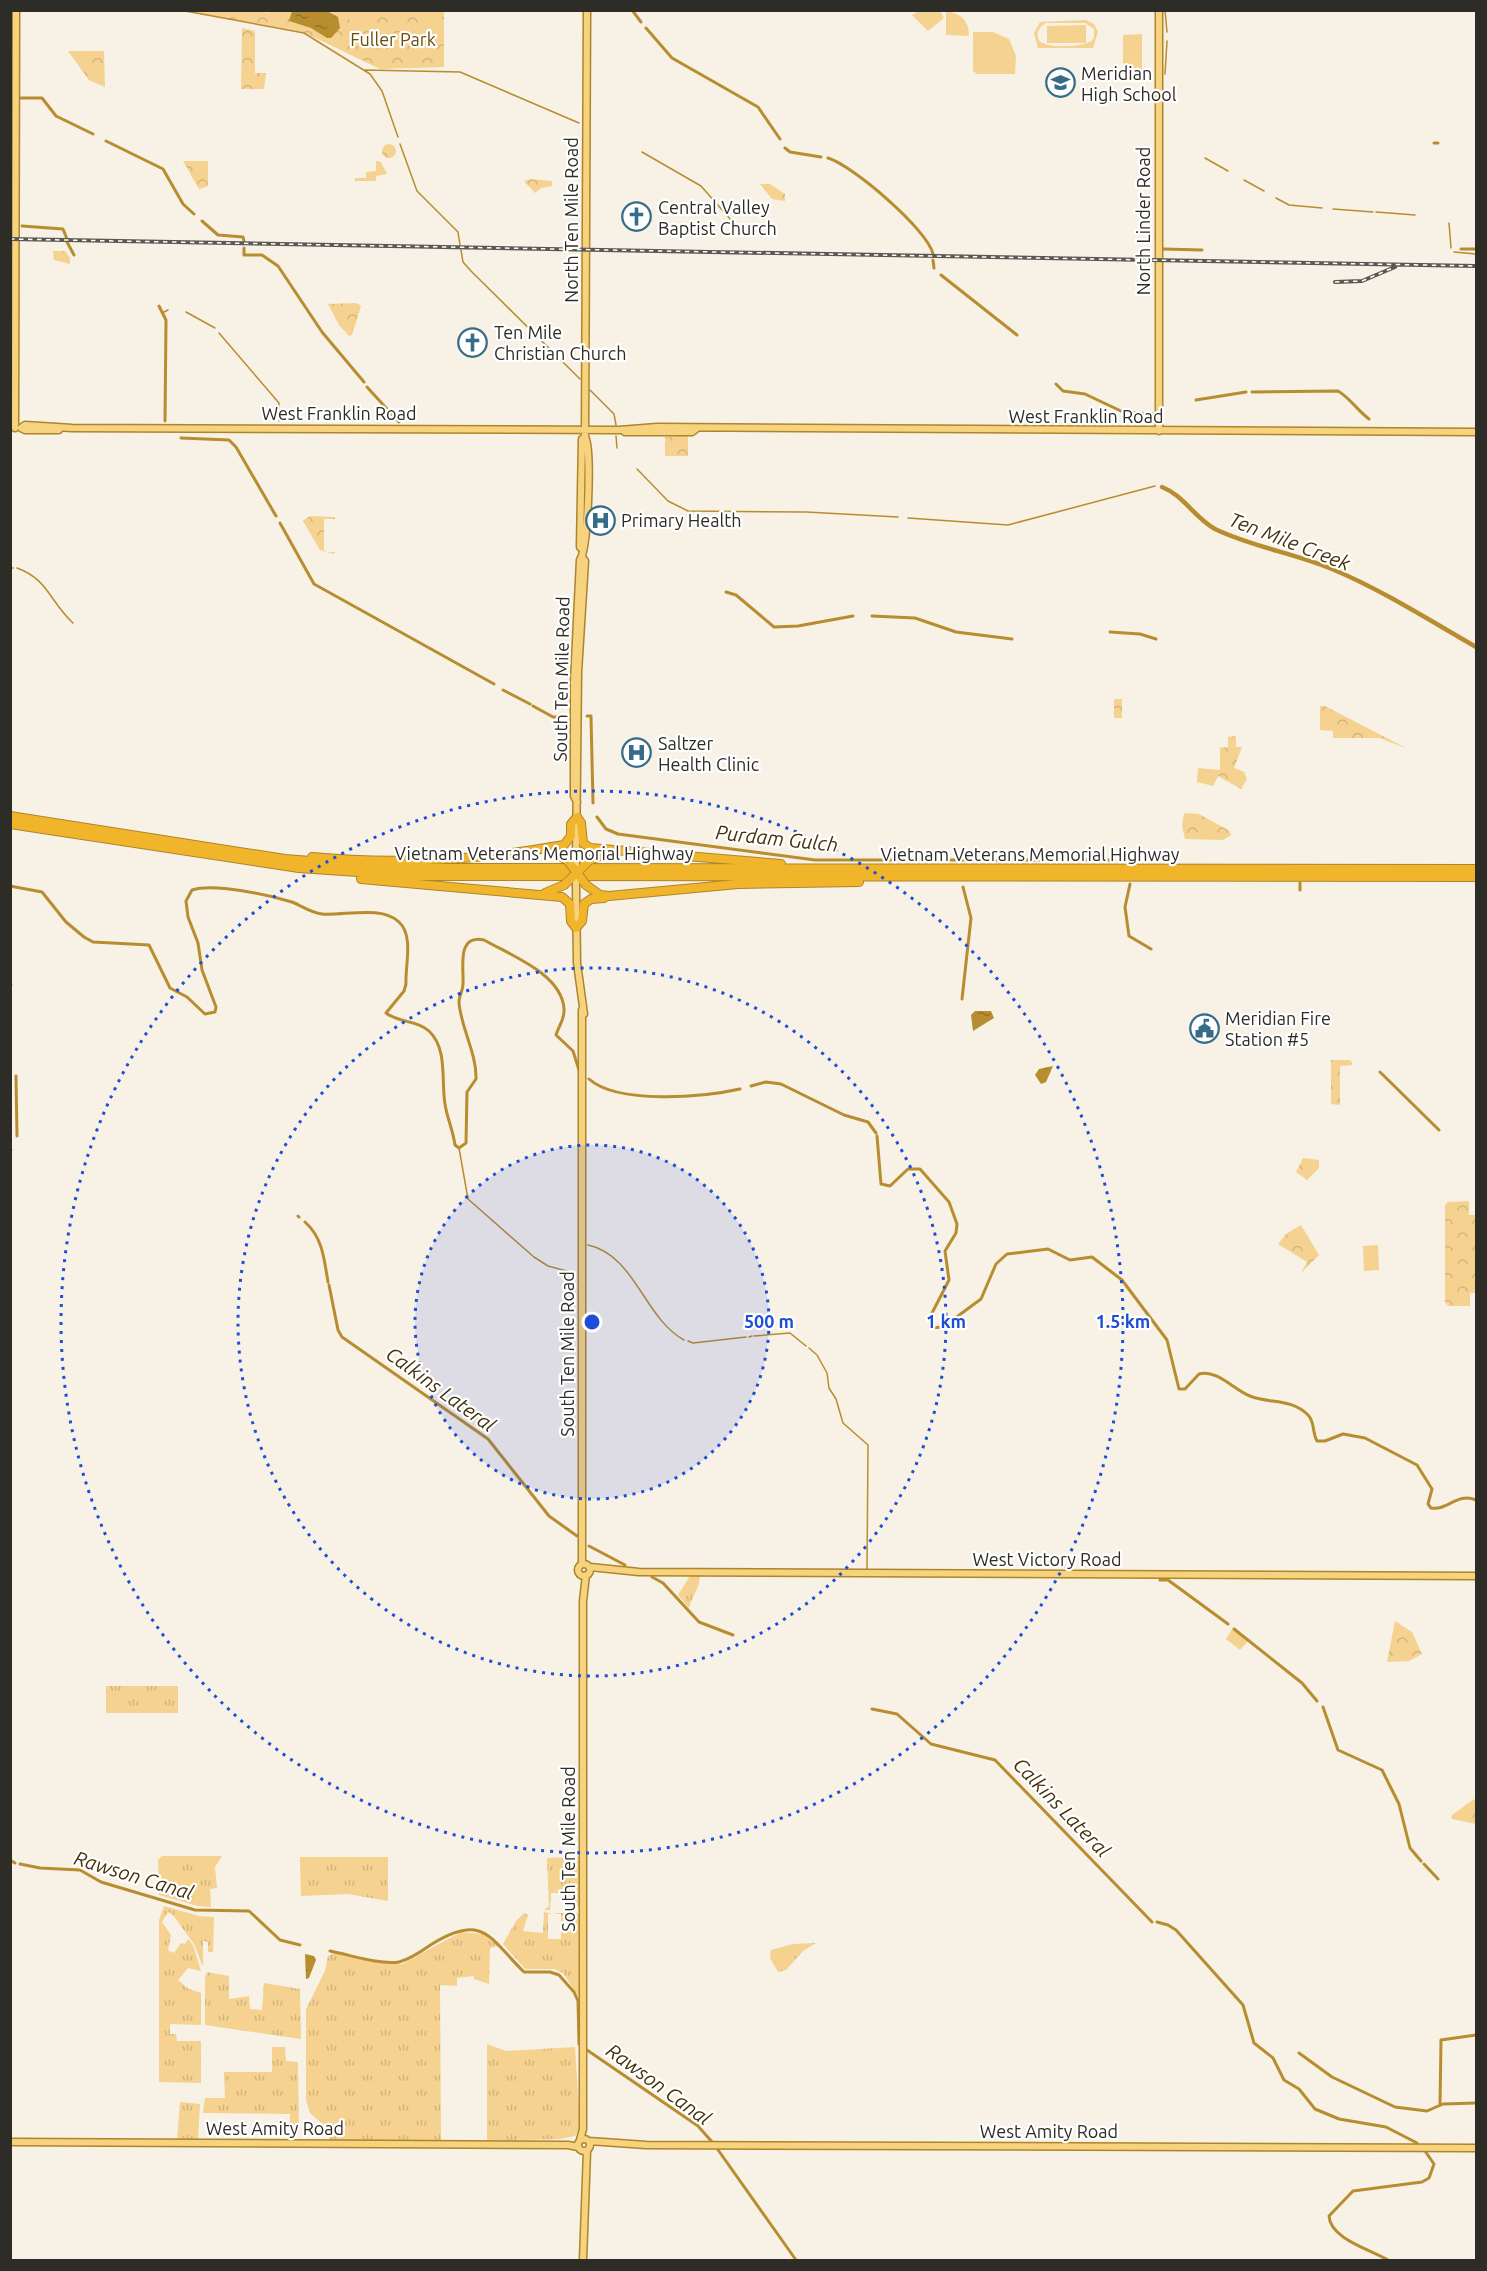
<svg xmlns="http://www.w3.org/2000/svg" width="1487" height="2271" font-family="Ubuntu,sans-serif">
  <defs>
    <pattern id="grass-tufts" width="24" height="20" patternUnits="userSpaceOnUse" patternTransform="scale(1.5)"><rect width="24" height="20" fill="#f5d290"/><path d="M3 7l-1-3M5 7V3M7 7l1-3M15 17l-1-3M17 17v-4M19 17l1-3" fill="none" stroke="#d2b47c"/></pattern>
    <pattern id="forest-crowns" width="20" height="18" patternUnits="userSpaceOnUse" patternTransform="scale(1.5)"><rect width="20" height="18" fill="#f5d290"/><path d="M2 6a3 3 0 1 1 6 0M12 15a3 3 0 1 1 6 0" fill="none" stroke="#d2b47c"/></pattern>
    <pattern id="water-ripples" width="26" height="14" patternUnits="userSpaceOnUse" patternTransform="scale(1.5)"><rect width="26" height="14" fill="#b88d2f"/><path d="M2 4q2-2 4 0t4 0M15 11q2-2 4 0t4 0" fill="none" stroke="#967328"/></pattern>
  </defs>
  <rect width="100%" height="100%" fill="#f7f1e6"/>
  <path fill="url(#grass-tufts)" d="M691,1574H700C700,1588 693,1594 689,1608L678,1595Z
    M106,1686H178V1713H106Z
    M162,1856H222L215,1867L217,1888L210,1889L211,1907L198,1906L159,1895L158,1860Z
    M300,1857H388V1901L348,1894L301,1896Z
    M580,1857V1907L567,1910V1893H551L550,1910H544L549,1906L547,1858Z
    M164,1906L199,1916L214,1917L213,1952H208V1942L203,1941V1967L194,1944L173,1915L168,1912L162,1922L171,1935L168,1950L174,1953L181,1943L185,1944L188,1939L193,1945L201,1971L188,1968L178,1980L189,1989L201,1993V2025L170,2024V2034H176L177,2041H201V2083L159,2082V1920Z
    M544,1912L552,1914H548V1939H561V1914H555L556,1913H580L579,1997L563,1973L554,1969H525L503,1944L516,1921L524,1913L528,1915L523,1931L543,1933Z
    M461,1932L483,1934L498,1946L490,1948L489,1984L474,1979V1976L457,1978V1986L440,1985L441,2141L329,2140V2130L310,2113L306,2100V2009L325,1971L328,1956L334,1953L402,1964Z
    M816,1943L803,1951L786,1970L778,1972L770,1958L771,1950L793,1944Z
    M207,1972L229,1976V1999L249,1996L250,2009L262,2010L264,1983L300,1989L301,2039L205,2025V1978Z
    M487,2044L506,2051L575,2047L580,2127L575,2136L560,2139L487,2141Z
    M272,2047H285L286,2061L298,2062L299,2132L290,2134V2114L203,2113L205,2098H225L224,2072H272Z
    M180,2102L200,2104L198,2140H177Z"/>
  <path fill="url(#forest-crowns)" d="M257,10L268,13V10L444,11V67L380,69L303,32L179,11Z
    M242,28L255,31V73H266L264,89H241Z
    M68,51H104L105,87L89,80Z
    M382 151a7 7 0 1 1 14 0a7 7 0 1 1-14 0Z
    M183,161H208V186L199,189Z
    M376,161L381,162L387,174L376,176V181H355V178H366V172L376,171Z
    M531,179L552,181V186L541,188L535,193L524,181Z
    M760,184H770L785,194V201L772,199Z
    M53,251H65L70,258V264L54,260Z
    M356,303L361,306L352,335L349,336L339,325L328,304Z
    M688,435V456H665V437Z
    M310,516L335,517V519H324V552H335L334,554L320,550L303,521Z
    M1114,699H1122V718H1114Z
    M1320,706H1325L1406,748L1379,738H1333V731L1320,730Z
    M1236,736V747H1242L1234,768L1244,772L1247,779L1241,789L1218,776L1213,786L1197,782L1198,768L1220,770V748L1228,747V737Z
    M1184,813L1199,814L1230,831L1231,835L1223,840L1185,839L1182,826Z
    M1331,1060H1349L1352,1062V1065L1340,1066V1105L1331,1104Z
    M1303,1158L1319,1160V1168L1307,1180L1296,1172Z
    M1469,1201V1215H1476V1293H1470V1306H1448L1445,1302V1205L1448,1202Z
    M1301,1225L1319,1255L1301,1273L1307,1262L1278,1244L1286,1234Z
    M1395,1621L1412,1632L1422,1654L1409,1661L1387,1662Z
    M1232,1629L1248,1641L1240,1650L1226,1639Z
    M1474,1799L1476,1802V1824L1452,1819V1815Z"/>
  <path fill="#f5d290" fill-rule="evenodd" d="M343,11H367V27L353,24Z
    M417,11H442V26L428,24Z
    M919,11H940L944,18L928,31L912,15Z
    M946,11C961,13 969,21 969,36L946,35Z
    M1086,20L1094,24L1098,32L1093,48H1038L1034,33L1040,22ZM1046,23H1085L1094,29V38C1089,47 1055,48 1045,44C1033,40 1037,27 1046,23Z
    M1086,25V43H1047V26Z
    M416,27L441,29C439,45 429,54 412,54Z
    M973,32H993L1009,39L1016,56L1015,74H977L973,71Z
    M1142,34V70H1123V35Z
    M1378,1245L1379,1270L1364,1271L1363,1246Z"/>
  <path fill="url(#water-ripples)" d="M292,11H327L338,17L340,28L331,38H327L311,28L289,21Z
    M975,1011H991L994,1018L973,1031L971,1015Z
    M1053,1066L1046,1082L1041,1084L1035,1075L1039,1069Z
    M305,1954L314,1956L316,1960L309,1978L306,1979Z"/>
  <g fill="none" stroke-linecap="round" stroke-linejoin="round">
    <path stroke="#b88d2f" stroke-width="1.5" d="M180,10L304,33L370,74L382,91L398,137
      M1165,10L1167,32
      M365,70L460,72L579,123
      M1165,74L1167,41
      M400,144L417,191L458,232L460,245
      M642,152L701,186L739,229L740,235
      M1205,158L1228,171
      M1244,180L1264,191
      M1276,198L1289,205L1322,208
      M1333,209L1373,212
      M1376,212L1415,215
      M1449,223L1451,248
      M461,250L463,262L471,271L580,379
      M1454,252L1476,254
      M186,312L215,328
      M162,313L168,310
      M219,333L279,403V421
      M590,390L614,414L616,425
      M616,436L617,448
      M637,469L668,501L688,511L806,512L898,517
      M908,518L1008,525L1155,486
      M10,568H13
      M17,568C48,579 50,602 73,623
      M459,1148L468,1199L534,1257L548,1266L574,1273
      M588,1245C635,1255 644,1318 684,1340
      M754,1336L790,1333L806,1346
      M749,1337L752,1336
      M688,1341L693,1343L746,1337
      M809,1348L817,1355L827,1373L829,1388L836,1399L843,1423L868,1445L867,1570H926"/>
    <path stroke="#b88d2f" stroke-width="3" d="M632,10L641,22
      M646,28L672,58L758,107L780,139
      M20,98H42L56,116L93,134
      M106,141L163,169L183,204L194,214
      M1434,143H1438
      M785,148L790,152L821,157
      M828,158C852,165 928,230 933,254
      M202,221L218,235L243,237L244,241
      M22,226L63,229L67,239
      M67,242L74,255
      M244,248V255H262L278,266L322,332L364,382
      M1163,249L1202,250
      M1461,249H1476
      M933,260L934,268
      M941,275L1017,335
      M159,306L166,320L165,421
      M1056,384L1063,391L1085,394L1123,412L1153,414
      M367,387L399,422
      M1252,392L1338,391C1350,398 1357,410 1369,419
      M1196,400L1246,392
      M181,438L229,440L236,447L276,516
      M280,523L314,584L494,684
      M726,592L736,595L774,627L798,626L853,616
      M872,616L915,618L956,632L1012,639
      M1110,632L1140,634L1156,639
      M503,690L530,704
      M533,706L553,717H568
      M587,716H591L593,803
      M597,817L606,829L618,834L815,860H1113
      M1130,884L1125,907L1129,936L1151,949
      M10,886L42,892L66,922L84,937L93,942L149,945L170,988L187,997L205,1014L215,1012L216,1007L202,970L198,943L188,917L186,901L192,890C215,883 269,895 292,902C302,906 311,913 322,914C344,916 382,905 399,922C414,936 405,965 406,984L404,991L386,1013C399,1023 417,1020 429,1031C448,1049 441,1081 445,1104C447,1118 453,1130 455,1145L459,1148L466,1143L467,1092L476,1079C477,1054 460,1025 459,1002C459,996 463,990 463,984C464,968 456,934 484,940C510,955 562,974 564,1009C565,1019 559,1025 556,1035L573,1051L579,1070
      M1300,890V883
      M10,985H11
      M962,999L971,918L963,887
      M1380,1072L1439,1130
      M16,1076L17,1136
      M589,1079C618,1105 704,1097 740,1089
      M751,1086L766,1082L781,1084L844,1115L868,1122L876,1133
      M877,1136L881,1184L890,1186L908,1169H920L949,1202L957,1224L956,1233L945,1251L949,1280L931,1315L930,1328L943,1327L981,1299L996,1264L1007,1254L1048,1249L1070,1260L1092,1257L1122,1280L1167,1340L1179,1389H1185L1199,1374C1217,1369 1234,1390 1250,1396C1270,1404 1291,1398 1308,1415C1315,1422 1312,1432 1317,1441H1325L1343,1434L1365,1438L1417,1465L1432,1489L1428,1504L1431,1508C1448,1511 1457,1492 1476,1500
      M10,1150H11
      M298,1216L299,1217
      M305,1222C323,1238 324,1259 328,1282
      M329,1285L338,1330L342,1337L488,1439L549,1516L577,1536
      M589,1546L625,1565
      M652,1577L663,1583L699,1622L733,1635
      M1160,1580H1168L1228,1624
      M1234,1629L1302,1683L1317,1701
      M1323,1707L1338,1750L1382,1770L1399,1804L1410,1848L1421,1861
      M872,1709L897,1714L931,1744L995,1760L1152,1922
      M10,1860L15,1863
      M20,1864L40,1868L80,1870L101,1882L195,1910L249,1911L280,1940L300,1945
      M1424,1864L1438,1879
      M1157,1922L1168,1925L1176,1930L1243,2005L1254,2043L1273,2058L1284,2080L1299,2089L1315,2109L1339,2119L1386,2127L1417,2143
      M330,1951C351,1955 379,1965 399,1962C411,1959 422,1951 432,1944C484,1912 490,1939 524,1972H550L559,1975L574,1992L578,2001L579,2044
      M587,2050L698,2126L713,2143
      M1299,2053L1332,2077L1395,2107L1427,2111L1443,2104L1476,2103
      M1440,2105L1441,2040L1476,2035
      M716,2147L796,2260
      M1388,2260C1372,2250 1330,2239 1329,2216L1353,2191L1422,2182L1429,2178L1434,2164L1425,2151"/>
    <path stroke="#b88d2f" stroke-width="4.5" d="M1162,487C1183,495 1195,518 1215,529C1252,547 1294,553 1332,569C1382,590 1429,620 1476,647"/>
    <defs>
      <path id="major" d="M15,428L16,10
        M60,428L59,430H25L21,428L25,425L72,428L619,430L657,427L1476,432
        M1159,431V10
        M625,432H692L696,429
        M583,550L580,547L582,439L585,437
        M577,802L574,796V682L580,560C588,549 592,449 585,437L587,10
        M576,860L578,672L585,561L582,557
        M576,886L577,963L584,1014
        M582,1010V1564
        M578 1570a6 6 0 1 1 12 0a6 6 0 1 1-12 0Z
        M590,1567L639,1572L1476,1576
        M578 2145a6 6 0 1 1 12 0a6 6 0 1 1-12 0Z
        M580,2140L583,2129V1601L586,1575
        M589,2141L646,2145L1476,2148
        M10,2142L568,2145L578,2147
        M583,2260L587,2151"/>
      <path id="highway" d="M10,816L285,859L401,868L1476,869
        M10,824L299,868L416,876L1476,877
        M546,850L553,851L568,861
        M312,857C397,865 480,860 564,845L571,836V824L577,817L581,823L583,843L590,848L781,864
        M589,861L608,852
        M361,879L562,897L570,904L571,921L576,928L582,921L584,904L591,899L604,898
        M586,885L600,895L609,896L738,884L859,882
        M545,893L564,885"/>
    </defs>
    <use href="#major" stroke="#ad852a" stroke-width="9"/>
    <use href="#highway" stroke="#ad852a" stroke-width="10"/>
    <use href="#major" stroke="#f7d380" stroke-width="6"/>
    <use href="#highway" stroke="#f1b52c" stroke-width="8"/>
    <defs>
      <path id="rail" d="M10,239L1476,266
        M1335,282L1362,281L1395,267"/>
    </defs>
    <use href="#rail" stroke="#5b5852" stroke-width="4"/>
    <use href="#rail" stroke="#fff" stroke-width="1.5" stroke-dasharray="4.5" stroke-linecap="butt"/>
    <defs>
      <path id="major-bridge" d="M576,886V860"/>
      <path id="highway-bridge" d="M568,861L586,885
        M564,885L589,861"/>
    </defs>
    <use href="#major-bridge" stroke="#ad852a" stroke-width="9" stroke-linecap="butt"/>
    <use href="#highway-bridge" stroke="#ad852a" stroke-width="10" stroke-linecap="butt"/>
    <use href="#major-bridge" stroke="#f7d380" stroke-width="6"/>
    <use href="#highway-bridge" stroke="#f1b52c" stroke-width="8"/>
  </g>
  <circle cx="592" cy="1322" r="177" fill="#1d4ed8" fill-opacity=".12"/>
  <g fill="none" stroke="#1d4ed8" stroke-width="3" stroke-dasharray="3 6">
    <circle cx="592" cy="1322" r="177"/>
    <circle cx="592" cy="1322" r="354"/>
    <circle cx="592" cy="1322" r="531"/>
  </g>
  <defs>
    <symbol id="school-ring" viewBox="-11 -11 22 22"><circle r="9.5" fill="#fff" stroke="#366c88" stroke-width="1.5"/><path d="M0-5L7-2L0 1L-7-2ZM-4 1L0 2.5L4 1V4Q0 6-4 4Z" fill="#366c88"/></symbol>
    <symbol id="church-ring" viewBox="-11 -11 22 22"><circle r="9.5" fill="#fff" stroke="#366c88" stroke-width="1.5"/><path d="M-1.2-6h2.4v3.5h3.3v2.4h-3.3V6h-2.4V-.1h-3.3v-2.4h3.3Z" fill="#366c88"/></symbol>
    <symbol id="hospital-ring" viewBox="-11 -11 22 22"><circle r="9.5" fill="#fff" stroke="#366c88" stroke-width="1.5"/><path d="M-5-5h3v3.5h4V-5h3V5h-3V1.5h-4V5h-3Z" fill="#366c88"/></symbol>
    <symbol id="civic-ring" viewBox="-11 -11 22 22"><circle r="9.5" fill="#fff" stroke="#366c88" stroke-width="1.5"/><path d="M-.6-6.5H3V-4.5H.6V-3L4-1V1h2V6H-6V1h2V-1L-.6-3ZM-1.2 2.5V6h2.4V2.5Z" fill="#366c88"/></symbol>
  </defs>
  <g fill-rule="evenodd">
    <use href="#school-ring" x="1044" y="66" width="33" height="33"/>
    <use href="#church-ring" x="620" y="200" width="33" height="33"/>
    <use href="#church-ring" x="456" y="326" width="33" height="33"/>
    <use href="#hospital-ring" x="584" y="504" width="33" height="33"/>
    <use href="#hospital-ring" x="620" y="736" width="33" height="33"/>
    <use href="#civic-ring" x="1188" y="1012" width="33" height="33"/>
  </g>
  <g text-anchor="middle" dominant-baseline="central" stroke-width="4.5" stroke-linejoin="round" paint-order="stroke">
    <g font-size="18" fill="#6b4d03" stroke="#fff">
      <text x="393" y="39">Fuller Park</text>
    </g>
    <g font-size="18" fill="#2e2c27" stroke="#fff" text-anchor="start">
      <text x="1081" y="73">Meridian<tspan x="1081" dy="21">High School</tspan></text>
      <text x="658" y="207">Central Valley<tspan x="658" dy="21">Baptist Church</tspan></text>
      <text x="494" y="332">Ten Mile<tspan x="494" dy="21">Christian Church</tspan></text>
      <text x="621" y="520">Primary Health</text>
      <text x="658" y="743">Saltzer<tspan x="658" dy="21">Health Clinic</tspan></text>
      <text x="1225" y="1018">Meridian Fire<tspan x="1225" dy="21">Station #5</tspan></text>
    </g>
    <g font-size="18" fill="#2e2c27" stroke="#fff">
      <text transform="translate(571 220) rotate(-90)">North Ten Mile Road</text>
      <text transform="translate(1143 221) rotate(-90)">North Linder Road</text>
      <text x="339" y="413">West Franklin Road</text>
      <text x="1086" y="416">West Franklin Road</text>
      <text transform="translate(561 679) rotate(-89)">South Ten Mile Road</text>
      <text x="544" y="853">Vietnam Veterans Memorial Highway</text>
      <text x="1030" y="854">Vietnam Veterans Memorial Highway</text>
      <text transform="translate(567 1354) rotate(-90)">South Ten Mile Road</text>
      <text x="1047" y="1559">West Victory Road</text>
      <text transform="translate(568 1849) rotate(-90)">South Ten Mile Road</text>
      <text x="275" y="2128">West Amity Road</text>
      <text x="1049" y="2131">West Amity Road</text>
    </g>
    <g font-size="20" font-style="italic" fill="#44320a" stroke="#fff">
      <text transform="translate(1290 541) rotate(21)">Ten Mile Creek</text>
      <text transform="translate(777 838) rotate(6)">Purdam Gulch</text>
      <text transform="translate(441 1389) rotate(36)">Calkins Lateral</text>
      <text transform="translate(1062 1807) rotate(46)">Calkins Lateral</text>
      <text transform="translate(134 1875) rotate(17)">Rawson Canal</text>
      <text transform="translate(659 2084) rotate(36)">Rawson Canal</text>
    </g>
  </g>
  <circle cx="592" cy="1322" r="9" fill="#1d4ed8" stroke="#fff" stroke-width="3"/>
  <g font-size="18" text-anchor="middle" font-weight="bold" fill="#1d4ed8" stroke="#fff" stroke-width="4.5" stroke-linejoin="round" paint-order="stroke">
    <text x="769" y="1328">500 m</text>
    <text x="946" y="1328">1 km</text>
    <text x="1123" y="1328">1.5 km</text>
  </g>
  <rect width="1487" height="2271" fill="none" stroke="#2e2c27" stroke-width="24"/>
</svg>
